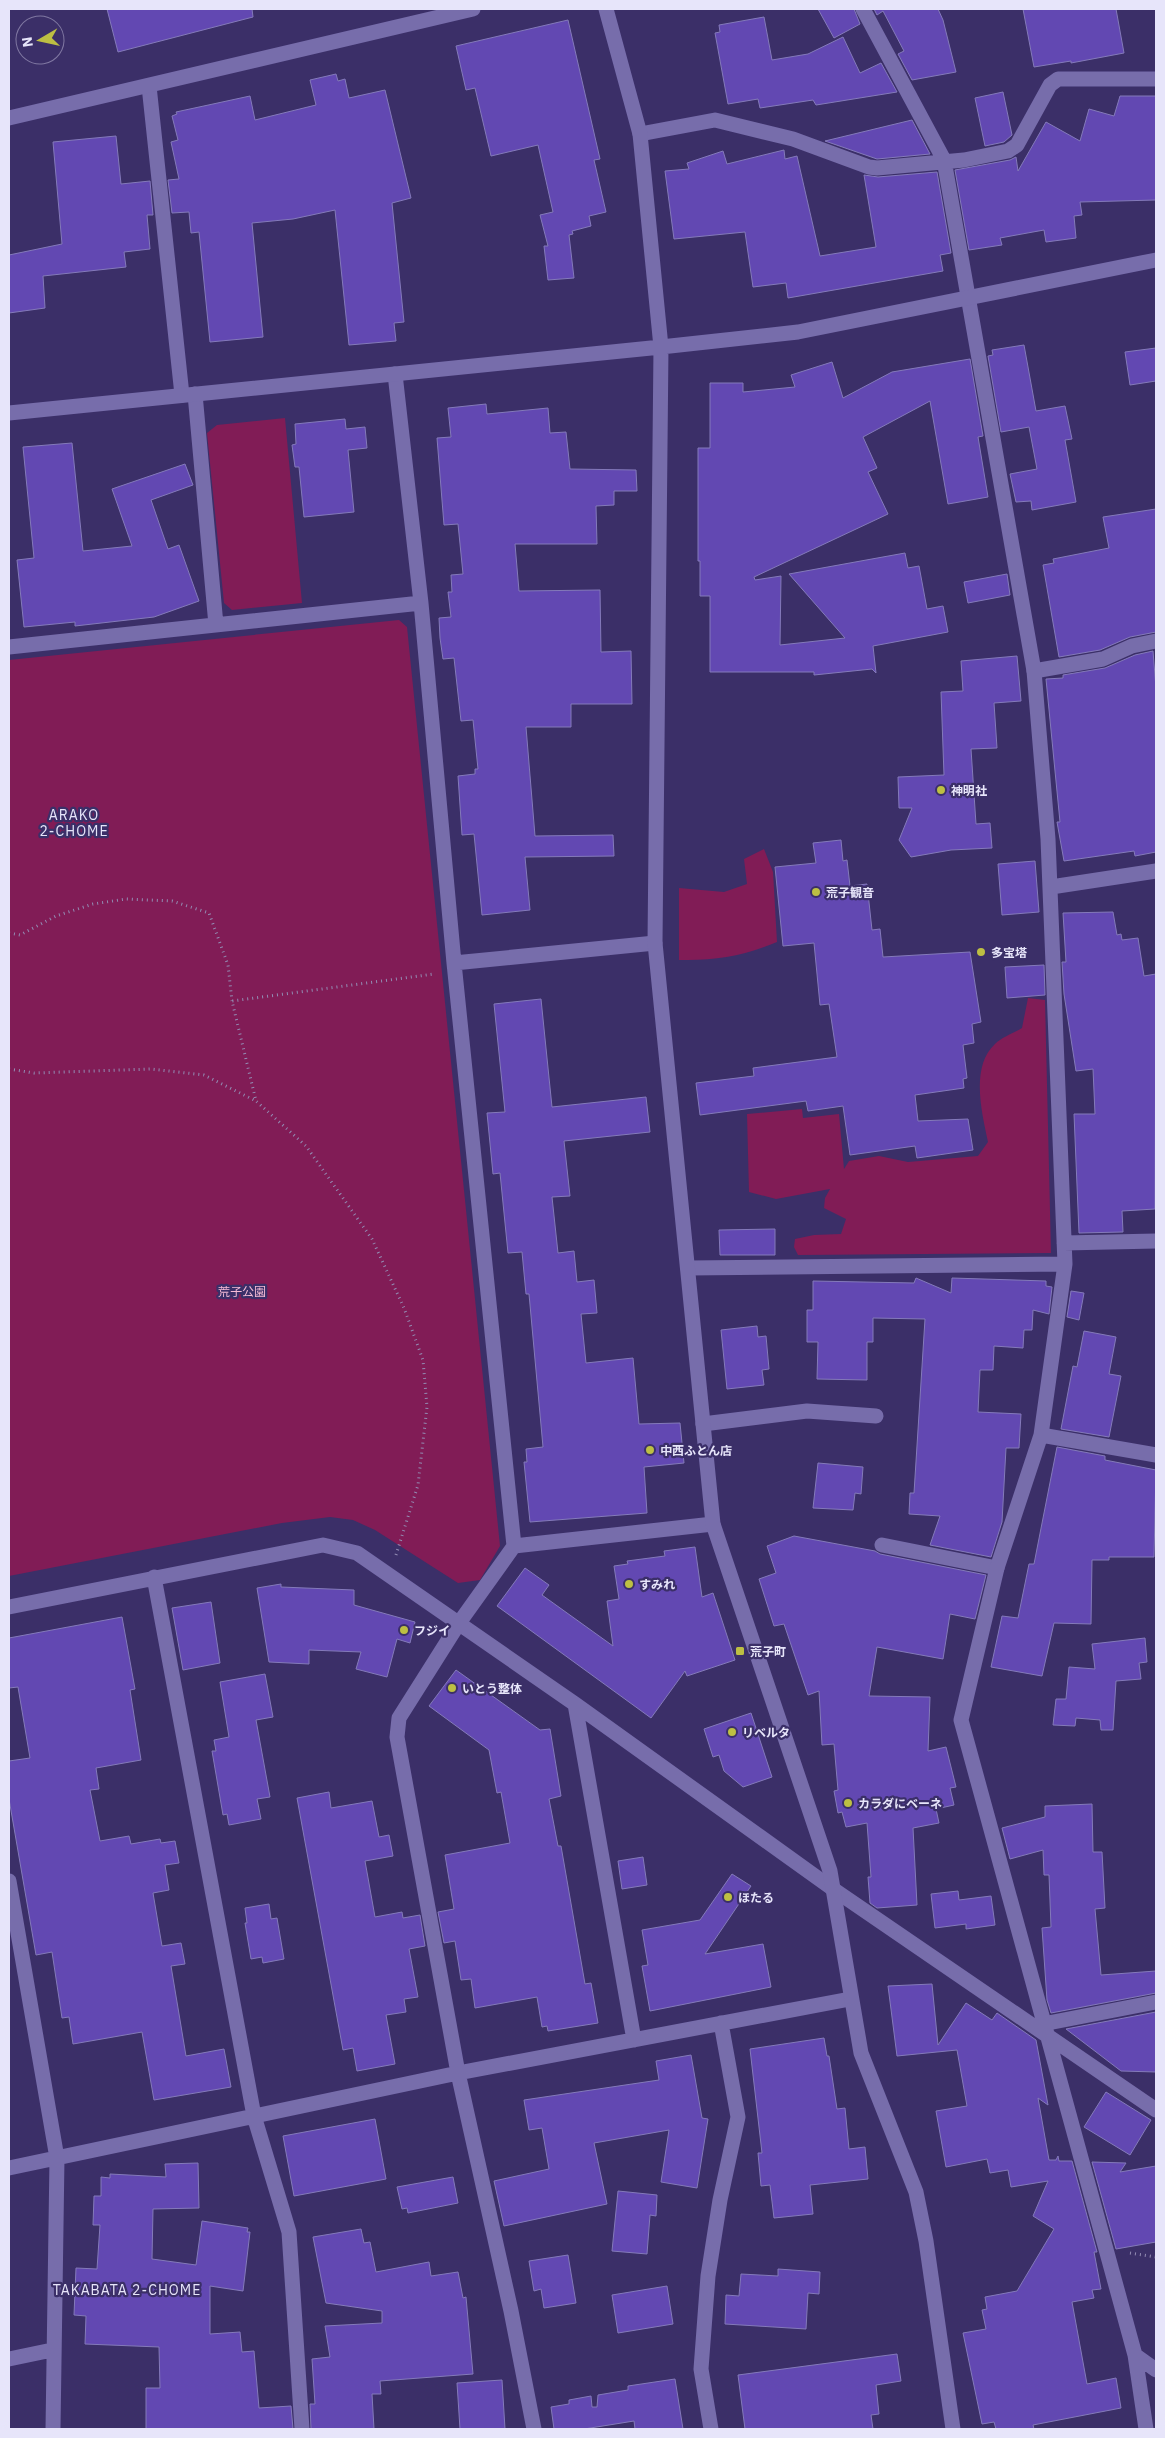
<svg xmlns="http://www.w3.org/2000/svg" width="1165" height="2438" font-family="'IBM Plex Sans','Noto Sans JP',sans-serif">
  <rect width="100%" height="100%" fill="#3b2f68"/>
  <path fill="#811c56" d="M285,418L302,603L232,610L224,603L207,433L217,425Z
    M399,620L407,627L500,1546L480,1580L458,1583L375,1530L353,1520L330,1517L282,1523L9,1576V660Z
    M764,849L773,872L777,942C744,956 715,961 679,960V888L724,892L747,884L744,859Z
    M1028,998L1045,1000L1051,1253L798,1255L794,1247L795,1239L814,1235L841,1234L846,1219L824,1208L825,1198L830,1189L776,1199L749,1192L747,1114L802,1109L803,1118L839,1114L844,1169L849,1161L879,1156L908,1162L978,1156L988,1142C982,1113 970,1067 995,1044C1002,1037 1014,1033 1022,1028Z"/>
  <path fill="#6248b2" stroke="#847aba" d="M107,9H252L253,17L118,52Z
    M818,9H854L860,24L834,38Z
    M874,9H938L943,20L956,72L912,80L898,54L904,51L883,11L877,15Z
    M1023,9H1116L1124,53L1071,63V61L1034,67Z
    M764,17L772,60L808,54L843,37L860,73L881,63L897,92L816,105L813,100L760,108L758,99L728,104L715,33L720,32L719,25Z
    M568,20L600,159L594,160L606,212L589,216L591,226L572,231L573,234L569,235L574,278L548,280L544,246H548L540,215L553,212L538,145L491,156L475,88L466,90L456,46Z
    M336,74L338,81L345,79L349,98L385,90L411,198L392,203L404,322L394,323L396,341L349,345L335,210L293,219L252,223L263,337L210,342L199,232L191,233L189,212L172,213L168,180L179,179L171,142L178,140L172,116L177,114L176,112L250,96L255,120L316,105L310,80Z
    M1003,92L1012,135L1004,142L985,146L975,98Z
    M1120,96H1156V200L1080,202L1082,215L1074,216L1076,238L1046,242L1044,230L1000,238L1002,245L969,250L955,170L1010,160L1016,157L1018,171L1046,122L1080,141L1089,109L1114,116Z
    M912,120L930,154L877,159L825,141Z
    M116,136L121,184L150,181L153,215H147L150,249L124,252L126,267L43,276L45,308L9,313V255L62,244L53,142Z
    M784,150L785,159L797,156L820,256L876,247L864,175L878,177L937,172L951,253L940,255L943,271L788,298L786,283L753,287L745,232L674,239L665,171L689,169L687,163L723,151L727,164Z
    M1024,345L1036,411L1065,406L1072,439L1065,440L1076,502L1032,510L1031,501L1016,502L1010,474L1037,469L1029,427L1001,432L988,356L993,355L992,350Z
    M1156,348V381L1130,385L1125,352Z
    M970,359L983,436L978,437L988,497L948,504L930,401L863,437L877,468L868,472L888,514L754,577L755,580L781,576L780,645L845,638L789,574L905,553L908,568L919,566L927,609L943,606L948,632L873,646L876,673L872,669L814,675V672H710V596H700V561H698V448H710V383H743V392L795,387L791,375L832,362L843,398L892,372Z
    M486,404L487,414L548,408L550,433L566,432L570,469L636,470L637,491H614V505L596,506L597,544H515L519,591L600,590L601,652L631,651L632,704H571V727H526L535,836L613,835L614,856L525,857L530,910L482,915L474,834L462,835L458,776L475,774V769H478L473,720L461,721L454,658L443,659L440,638L439,618L451,617L448,592H452L451,575L463,574L458,524L444,525L437,438L451,437L448,408Z
    M345,419L346,429L365,427L367,448L348,450L354,512L304,517L299,467H295L292,445L296,444L295,424Z
    M72,443L83,551L132,546L112,489L185,464L193,485L151,500L168,549L179,545L199,601L154,617L75,626V622L24,627L17,560L34,558L23,447Z
    M1156,509V632L1130,637L1100,650L1059,657L1043,565L1054,563L1053,559L1109,548L1103,517Z
    M1007,574L1010,595L968,603L964,582Z
    M1153,651L1156,688V852L1135,856L1134,851L1064,861L1057,822H1060L1046,679L1063,678V675L1105,668L1135,655Z
    M1017,656L1021,701L994,703L997,748L971,749L976,824L990,823L992,848L951,850L911,857L899,840L912,808H899L898,777L944,775L941,692L963,691L961,661Z
    M841,840L843,861L847,860L850,886L867,884L872,930L880,929L883,957L970,952L981,1022L972,1024L974,1043L963,1045L967,1078L963,1079L964,1088L915,1095L918,1121L968,1119L973,1150L917,1158L915,1146L850,1155L843,1106L808,1111L806,1101L700,1115L696,1083L754,1076L753,1068L837,1057L829,1004L820,1005L814,943L783,946L775,867L816,863L813,843Z
    M1035,861L1039,912L1002,915L998,864Z
    M1113,912L1117,935L1121,934L1122,940L1138,938L1144,976L1156,974L1155,1209L1122,1211L1123,1232L1079,1233L1074,1114H1095L1093,1069L1076,1071L1064,994L1062,962H1066L1063,913Z
    M1044,965L1045,995L1007,998L1005,967Z
    M541,999L552,1107L646,1097L650,1132L564,1141L570,1196L552,1197L558,1253L574,1251L577,1282L594,1280L597,1313L581,1314L586,1363L633,1358L639,1424L680,1423L684,1463L644,1467L647,1513L530,1522L524,1462H527L526,1449L543,1447L529,1294H526L522,1252L508,1253L500,1173L493,1174L487,1113L505,1112L494,1004Z
    M775,1229V1255H720L719,1230Z
    M916,1278L951,1293L952,1278L1046,1281V1286L1052,1287L1049,1314L1033,1310L1032,1330H1024L1023,1348L994,1346L993,1370H980L978,1412L1021,1414L1019,1448H1006L1002,1522L991,1557L930,1545L940,1516L909,1514L910,1493H914L925,1319L873,1318V1342H867V1380L817,1379L818,1342H807V1310H813V1281L914,1283Z
    M1071,1291L1084,1293L1079,1320L1067,1317Z
    M757,1326L758,1337L766,1336L769,1369L762,1370L764,1385L727,1389L721,1330Z
    M1084,1331L1116,1337L1109,1374L1121,1376L1109,1437L1061,1429L1073,1366L1077,1367Z
    M1057,1447L1105,1456V1460L1156,1470L1154,1557H1109V1560H1092L1091,1624L1054,1623L1042,1676L991,1667L1002,1616L1018,1618L1029,1564H1034Z
    M818,1463L863,1467L861,1494L855,1493L853,1510L813,1508Z
    M794,1536L875,1551L880,1554L986,1575L975,1619L950,1614L943,1659L877,1647L869,1696L930,1697L928,1751L946,1747L956,1787L950,1788L954,1805L936,1809L939,1823L913,1828L917,1905L877,1908L870,1903L868,1877H871L867,1823L846,1827L842,1812L838,1813L834,1791L838,1790L834,1744L822,1745L819,1691L808,1695L784,1624L774,1626L759,1579L776,1573L767,1546Z
    M695,1547L702,1597L713,1593L735,1660L687,1676L685,1671L651,1718L497,1606L525,1568L549,1585L542,1595L613,1646L607,1601L619,1599L614,1566L628,1564L627,1561L665,1556L664,1551Z
    M281,1584V1587L354,1590V1605L415,1622L410,1643L397,1639L387,1677L356,1669L361,1652L309,1650V1664L269,1662L257,1588Z
    M211,1602L220,1663L183,1670L172,1608Z
    M122,1617L135,1689L130,1690L141,1760L96,1768L99,1789L90,1790L100,1841L129,1836L131,1844L160,1839L161,1843L175,1841L179,1863L165,1865L169,1890L153,1893L162,1946L181,1943L185,1964L171,1966L186,2056L224,2049L231,2087L154,2100L142,2032L73,2044L69,2017L62,2018L52,1952L36,1955L9,1799V1761L30,1758L18,1687L9,1688V1638Z
    M1145,1638L1147,1662L1139,1663L1141,1679L1116,1681L1113,1730H1101L1100,1720L1076,1718L1075,1726L1053,1725L1056,1699H1066L1069,1667L1095,1669L1092,1644Z
    M456,1670L540,1730L550,1729L561,1796L549,1799L558,1846H561L585,1984L591,1983L598,2023L548,2031L547,2026L542,2027L537,1997L475,2008L471,1979L461,1980L455,1941L444,1943L438,1912L454,1909L445,1855L510,1843L501,1792L497,1793L489,1750L429,1706Z
    M265,1674L273,1717L256,1720L270,1797L257,1799L261,1819L229,1825L227,1814L223,1815L212,1751H216L214,1740L229,1737L220,1682Z
    M751,1713L772,1777L743,1787L724,1771L719,1755L713,1757L704,1729Z
    M329,1792L331,1808L372,1801L379,1837L389,1835L393,1856L365,1861L375,1917L402,1912L403,1918L420,1915L425,1946L409,1949L418,1997L404,1999L406,2012L386,2015L395,2064L357,2071L353,2048L343,2050L297,1798Z
    M1092,1804L1093,1852H1102L1105,1908L1095,1909L1101,1975L1156,1971V1993L1051,2013L1047,2000L1042,1928L1051,1927L1049,1875H1044L1043,1850L1010,1859L1002,1828L1045,1817V1806Z
    M643,1857L647,1885L622,1889L618,1861Z
    M732,1874L751,1886L705,1954L763,1944L771,1987L650,2011L642,1966L648,1965L642,1930L700,1920Z
    M958,1891L959,1900L991,1896L995,1925L966,1929V1924L935,1928L931,1894Z
    M269,1904L271,1919L277,1918L284,1959L263,1963L262,1957L251,1959L245,1923H247L245,1908Z
    M932,1984L938,2045L966,2003L992,2020L997,2013L1036,2040L1048,2105L1038,2098L1049,2160H1056L1058,2156L1059,2161H1072L1097,2252H1094L1101,2289L1092,2290L1094,2298L1072,2302L1087,2384L1116,2378L1121,2408L1033,2425L1034,2429H996L994,2422L982,2424L963,2333L986,2329L982,2310L987,2309L985,2297L1017,2291L1054,2229L1033,2216L1048,2181L1011,2187L1008,2170L990,2173L987,2159L946,2167L936,2111L967,2106L957,2050L897,2056L888,1986Z
    M1156,2012V2072L1121,2071L1066,2029Z
    M824,2038L827,2056H829L837,2109L845,2108L849,2149L865,2147L868,2179L810,2185L813,2214L774,2218L770,2185L761,2186L758,2153H762L750,2049Z
    M691,2055L702,2118L708,2119L697,2188L661,2182L669,2130L594,2143L607,2204L504,2226L494,2181L549,2169L542,2128L529,2130L524,2100L659,2080L656,2061Z
    M1106,2092L1151,2120L1130,2155L1084,2127Z
    M375,2119L386,2179L294,2196L283,2136Z
    M1092,2162L1126,2163L1120,2172L1156,2166V2242L1116,2249Z
    M198,2163L199,2208L153,2209L152,2259L196,2265L202,2221L248,2228L247,2232H250L243,2291L210,2286V2334L240,2332L242,2352L254,2351L259,2408L291,2406L293,2429H146V2388H160L159,2347L85,2344L86,2316L74,2315L76,2268L97,2269L100,2225H93L94,2196H101V2177L110,2178V2174L166,2177L165,2164Z
    M453,2177L458,2203L408,2213L407,2208L402,2209L397,2187Z
    M618,2191L657,2195L656,2216L650,2215L647,2254L612,2251Z
    M361,2229L364,2243L370,2242L376,2272L429,2262L431,2276L458,2272L463,2298L466,2297L473,2374L380,2381L381,2394H372L374,2429H311L310,2404H315L312,2359L330,2357L325,2326L382,2323V2311L326,2303L313,2237Z
    M568,2255L576,2303L544,2308L541,2289L534,2291L529,2261Z
    M778,2269L820,2272L819,2294L808,2293L806,2329L725,2324L726,2295L739,2296L741,2274L778,2276Z
    M667,2286L673,2324L618,2333L612,2295Z
    M897,2354L901,2381L876,2385L879,2414L871,2415L873,2429H745L738,2375Z
    M675,2379L683,2429H635L634,2421L584,2429H554L551,2407L569,2404V2400L591,2396L592,2407H597L598,2395L628,2390V2386Z
    M502,2380L505,2429H460L457,2383Z"/>
  <g fill="none" stroke-linecap="round" stroke-linejoin="round">
    <path stroke="#938cb3" stroke-width="3" stroke-dasharray="1 4" stroke-linecap="butt" d="M9,933L20,935L56,916L93,904L126,899L172,901L209,913L228,965L232,1001
      M9,1069L34,1073L151,1069L204,1075L256,1101
      M396,1555L418,1485L427,1407L423,1360L404,1308L372,1239L306,1146L256,1101L232,1001L434,974
      M1130,2253L1156,2257"/>
    <path stroke="#776dab" stroke-width="15" d="M1034,671L1103,659L1132,646L1156,641
      M703,1424L807,1411L876,1416
      M882,1545L997,1568"/>
    <path stroke="#776dab" stroke-width="15" d="M863,9L944,160L1034,671L1048,839L1065,1264L1041,1435L997,1568L961,1720L1135,2355L1146,2429
      M149,86L182,395
      M640,134L715,120L793,139L869,167L877,168L964,160L1008,151L1017,145L1050,85L1058,79H1156
      M395,374L421,603L454,963L514,1546
      M195,394L216,625
      M9,647L421,603
      M1051,887L1156,871
      M454,963L655,943
      M1064,1243L1156,1241
      M688,1268L1065,1264
      M1041,1435L1156,1455
      M154,1577L254,2116L289,2232L302,2429
      M9,1607L323,1545L357,1553L575,1704L833,1889L1156,2110
      M575,1704L634,2040
      M9,1881L57,2158L53,2429
      M1043,2024L1156,2002
      M9,2168L458,2073L850,1999
      M1135,2355L1156,2370
      M9,2359L52,2350
      M534,2429L511,2311L458,2073L397,1737L399,1718L459,1623L514,1546L713,1524
      M711,2429L701,2369L708,2276L720,2200L738,2117L721,2023"/>
    <path stroke="#776dab" stroke-width="15" d="M606,9L640,134L661,347L655,943L713,1524L830,1871L861,2053L916,2192L926,2241L953,2429
      M9,118L473,9
      M9,413L661,347L798,332L1156,260"/>
  </g>
  <g fill="#bdbf43" stroke="#3b2f68" stroke-width="2">
    <circle cx="941" cy="790" r="5"/>
    <circle cx="816" cy="892" r="5"/>
    <circle cx="981" cy="952" r="5"/>
    <circle cx="650" cy="1450" r="5"/>
    <circle cx="629" cy="1584" r="5"/>
    <circle cx="404" cy="1630" r="5"/>
    <rect x="735" y="1646" width="10" height="10" rx="2.5"/>
    <circle cx="452" cy="1688" r="5"/>
    <circle cx="732" cy="1732" r="5"/>
    <circle cx="848" cy="1803" r="5"/>
    <circle cx="728" cy="1897" r="5"/>
  </g>
  <g text-anchor="middle" dominant-baseline="central" stroke-width="4.5" stroke-linejoin="round" paint-order="stroke">
    <g font-size="12" font-weight="bold" fill="#e7e5fa" stroke="#3b2f68" text-anchor="start">
      <text x="951" y="790">神明社</text>
      <text x="826" y="892">荒子観音</text>
      <text x="991" y="952">多宝塔</text>
      <text x="660" y="1450">中西ふとん店</text>
      <text x="639" y="1584">すみれ</text>
      <text x="414" y="1630">フジイ</text>
      <text x="750" y="1651">荒子町</text>
      <text x="462" y="1688">いとう整体</text>
      <text x="742" y="1732">リベルタ</text>
      <text x="858" y="1803">カラダにベーネ</text>
      <text x="738" y="1897">ほたる</text>
    </g>
    <g font-size="12" fill="#f7bcd6" stroke="#3b2f68">
      <text x="242" y="1291">荒子公園</text>
    </g>
    <g font-size="14" letter-spacing="1" fill="#e7e5fa" stroke="#3b2f68">
      <text x="74" y="815">ARAKO<tspan x="74" dy="16">2-CHOME</tspan></text>
      <text x="127" y="2290">TAKABATA 2-CHOME</text>
    </g>
  </g>
  <rect width="1165" height="2438" fill="none" stroke="#e7e5fa" stroke-width="20"/>
  <g transform="translate(40 40) rotate(261)"><circle r="24" fill="#3b2f68" stroke="#8078a2"/>
  <path d="M0-4L9 19L0 12L-9 19Z" fill="#bdbf43"/>
  <text y="-8" font-size="14" font-weight="bold" text-anchor="middle" fill="#e7e5fa">N</text>
  </g>
</svg>
